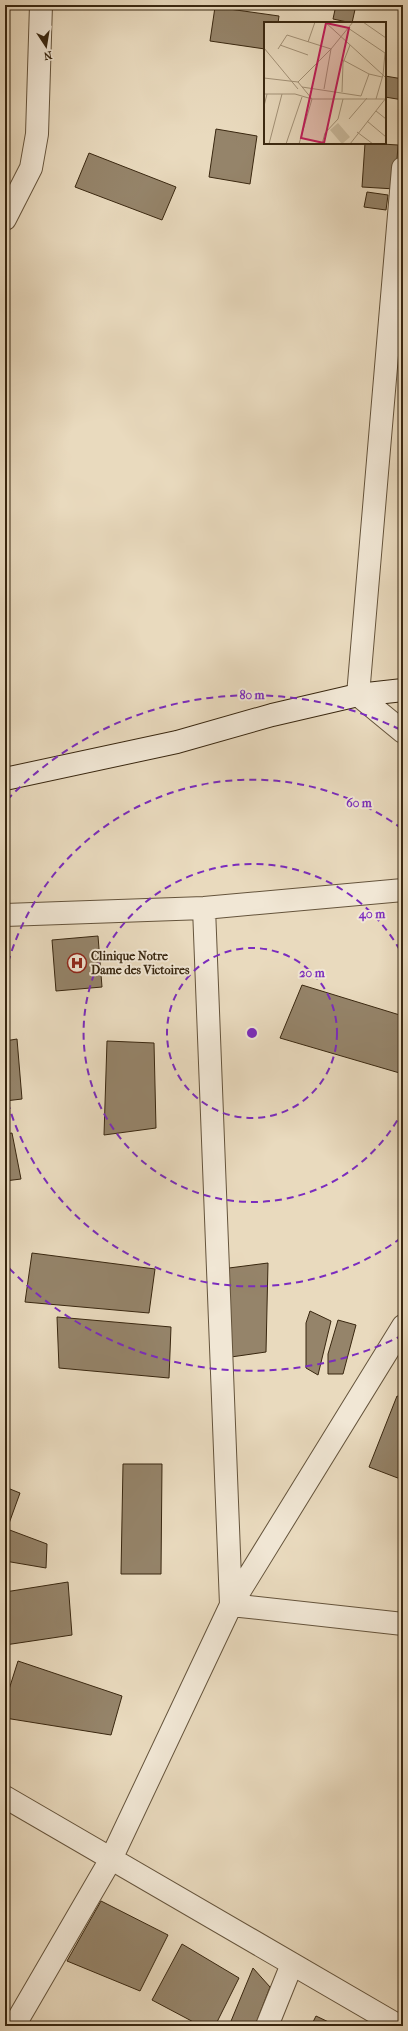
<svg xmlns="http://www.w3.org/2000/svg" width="408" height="2031" font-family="'IM FELL French Canon',serif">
  <rect width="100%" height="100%" fill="#e9dabe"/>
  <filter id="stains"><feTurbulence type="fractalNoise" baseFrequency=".005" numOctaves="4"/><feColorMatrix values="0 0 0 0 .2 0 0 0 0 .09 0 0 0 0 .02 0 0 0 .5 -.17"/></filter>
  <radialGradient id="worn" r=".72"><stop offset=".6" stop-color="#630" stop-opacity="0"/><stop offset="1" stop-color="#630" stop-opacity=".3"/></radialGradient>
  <path fill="#95846a" stroke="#392710" d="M336,5H356L352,23L333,19Z
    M215,7L279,16L278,23H265V49L210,41Z
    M385,76L403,79V100L385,97Z
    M216,129L257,136L250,184L209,177Z
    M365,143L398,145L395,189L362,187Z
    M89,153L176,187L162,220L75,187Z
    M367,192L388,195L386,210L364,207Z
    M98,936L102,987L56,991L52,940Z
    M302,985L403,1016V1074L280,1038Z
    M17,1039L22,1099L5,1101V1041Z
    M107,1041L154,1043L156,1128L104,1135Z
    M12,1133L21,1179L5,1181V1134Z
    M32,1253L155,1269L149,1313L25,1302Z
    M268,1263L266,1352L231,1357L229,1268Z
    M310,1311L331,1321L318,1375L306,1368V1323Z
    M57,1317L171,1327L169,1378L59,1368Z
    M338,1320L356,1325L343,1374H328V1354Z
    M397,1396L403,1398V1480L369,1467Z
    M123,1464H162L161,1574H121Z
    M5,1487L20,1493L7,1529L5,1528Z
    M7,1529L47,1544L46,1568L5,1561V1534Z
    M68,1582L72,1635L5,1645V1592Z
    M18,1661L122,1696L111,1735L5,1718V1702Z
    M101,1901L168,1935L140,1991L67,1961Z
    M182,1944L239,1978L215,2026H201L152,2000Z
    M253,1968L270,1987L255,2026H229Z
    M316,2016L337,2026H311Z"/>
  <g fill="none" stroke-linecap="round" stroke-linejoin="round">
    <defs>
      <path id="street" d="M403,168L358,695L403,732
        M5,219L31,168L37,134L41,5
        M204,908L231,1605L403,1624
        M5,915L204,908L403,890
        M5,1797L399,2026
        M14,2026L111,1859L231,1605L403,1326
        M267,2026L292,1964"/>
      <path id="secondary" d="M5,779L177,742L272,715L358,695L403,690"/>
    </defs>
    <use href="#street" stroke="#65543c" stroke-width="24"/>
    <use href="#secondary" stroke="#392710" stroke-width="24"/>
    <use href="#street" stroke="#f1e7d5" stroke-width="22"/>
    <use href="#secondary" stroke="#f1e7d5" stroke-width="22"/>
  </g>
  <g fill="none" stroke="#7b2cbf" stroke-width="2" stroke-dasharray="7 5">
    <circle cx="252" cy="1033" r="85"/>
    <path d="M403 1110A169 169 0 1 1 403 956"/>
    <path d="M401 1238A254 254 0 0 1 5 1092M5 974A254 254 0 0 1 401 828"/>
    <path d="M403 1335A338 338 0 0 1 7 1266M7 800A338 338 0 0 1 403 731"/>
  </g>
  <defs>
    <symbol id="hospital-ring" viewBox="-11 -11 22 22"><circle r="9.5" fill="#f1e7d5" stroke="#8f2418" stroke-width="1.5"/><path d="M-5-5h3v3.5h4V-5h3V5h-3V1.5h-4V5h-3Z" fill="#8f2418"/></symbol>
  </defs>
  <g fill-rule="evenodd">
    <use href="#hospital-ring" x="66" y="952" width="22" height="22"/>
  </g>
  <g text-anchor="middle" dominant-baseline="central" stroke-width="4" stroke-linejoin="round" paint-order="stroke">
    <g font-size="12" font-weight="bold" fill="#392710" stroke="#f1e7d5" text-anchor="start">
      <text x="91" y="956">Clinique Notre<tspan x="91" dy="14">Dame des Victoires</tspan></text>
    </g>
  </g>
  <g transform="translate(264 22)">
    <rect width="122" height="122" fill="#e9dabe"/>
    <path d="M74,101L86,115L78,122L66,108Z" fill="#cbbca0"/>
    <path fill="none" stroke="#a39278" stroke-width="1" d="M61,0L119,53L121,31L84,6M99,0L122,16M44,20L51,0M16,23L44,33M0,26L34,67M14,27L23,13L67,27L60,67M79,38L105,52M0,56L34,60L67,27L89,0M34,60L48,77L35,122M38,65L97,74M78,70L79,41L86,23M0,72H31L48,77H122M97,74L105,52L118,55M112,77L119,53L122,56M0,84L3,72M112,89L122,97M85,97L103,76M103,99L122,115M93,110L109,122M5,122L18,72M22,122L38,75M58,122L61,111L74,97L79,77M86,122L122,76"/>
    <path fill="#c2185b" fill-opacity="0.15" stroke="#c2185b" stroke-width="2" d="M62,1L85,6L60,121L37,116Z"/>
    <rect width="122" height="122" fill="none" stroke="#392710" stroke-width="2"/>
  </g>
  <circle cx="252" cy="1033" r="6" fill="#7b2cbf" stroke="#f1e7d5" stroke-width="2"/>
  <g font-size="12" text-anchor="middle" font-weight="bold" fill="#7b2cbf" stroke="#f1e7d5" stroke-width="4" stroke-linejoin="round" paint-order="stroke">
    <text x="252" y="699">80 m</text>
    <text x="359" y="807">60 m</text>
    <text x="372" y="918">40 m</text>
    <text x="312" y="977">20 m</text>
  </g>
  <rect width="408" height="2031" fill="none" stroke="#e9dabe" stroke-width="20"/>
  <rect x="6" y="6" width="396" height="2019" fill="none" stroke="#392710" stroke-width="2"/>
  <rect x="10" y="10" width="388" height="2011" fill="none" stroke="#392710"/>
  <g transform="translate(46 46) rotate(168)" stroke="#f1e7d5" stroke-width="3" paint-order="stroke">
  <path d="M0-3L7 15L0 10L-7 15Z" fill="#392710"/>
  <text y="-6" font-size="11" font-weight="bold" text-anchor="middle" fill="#392710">N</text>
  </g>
  <rect width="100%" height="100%" filter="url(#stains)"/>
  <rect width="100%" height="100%" fill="url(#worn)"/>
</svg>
